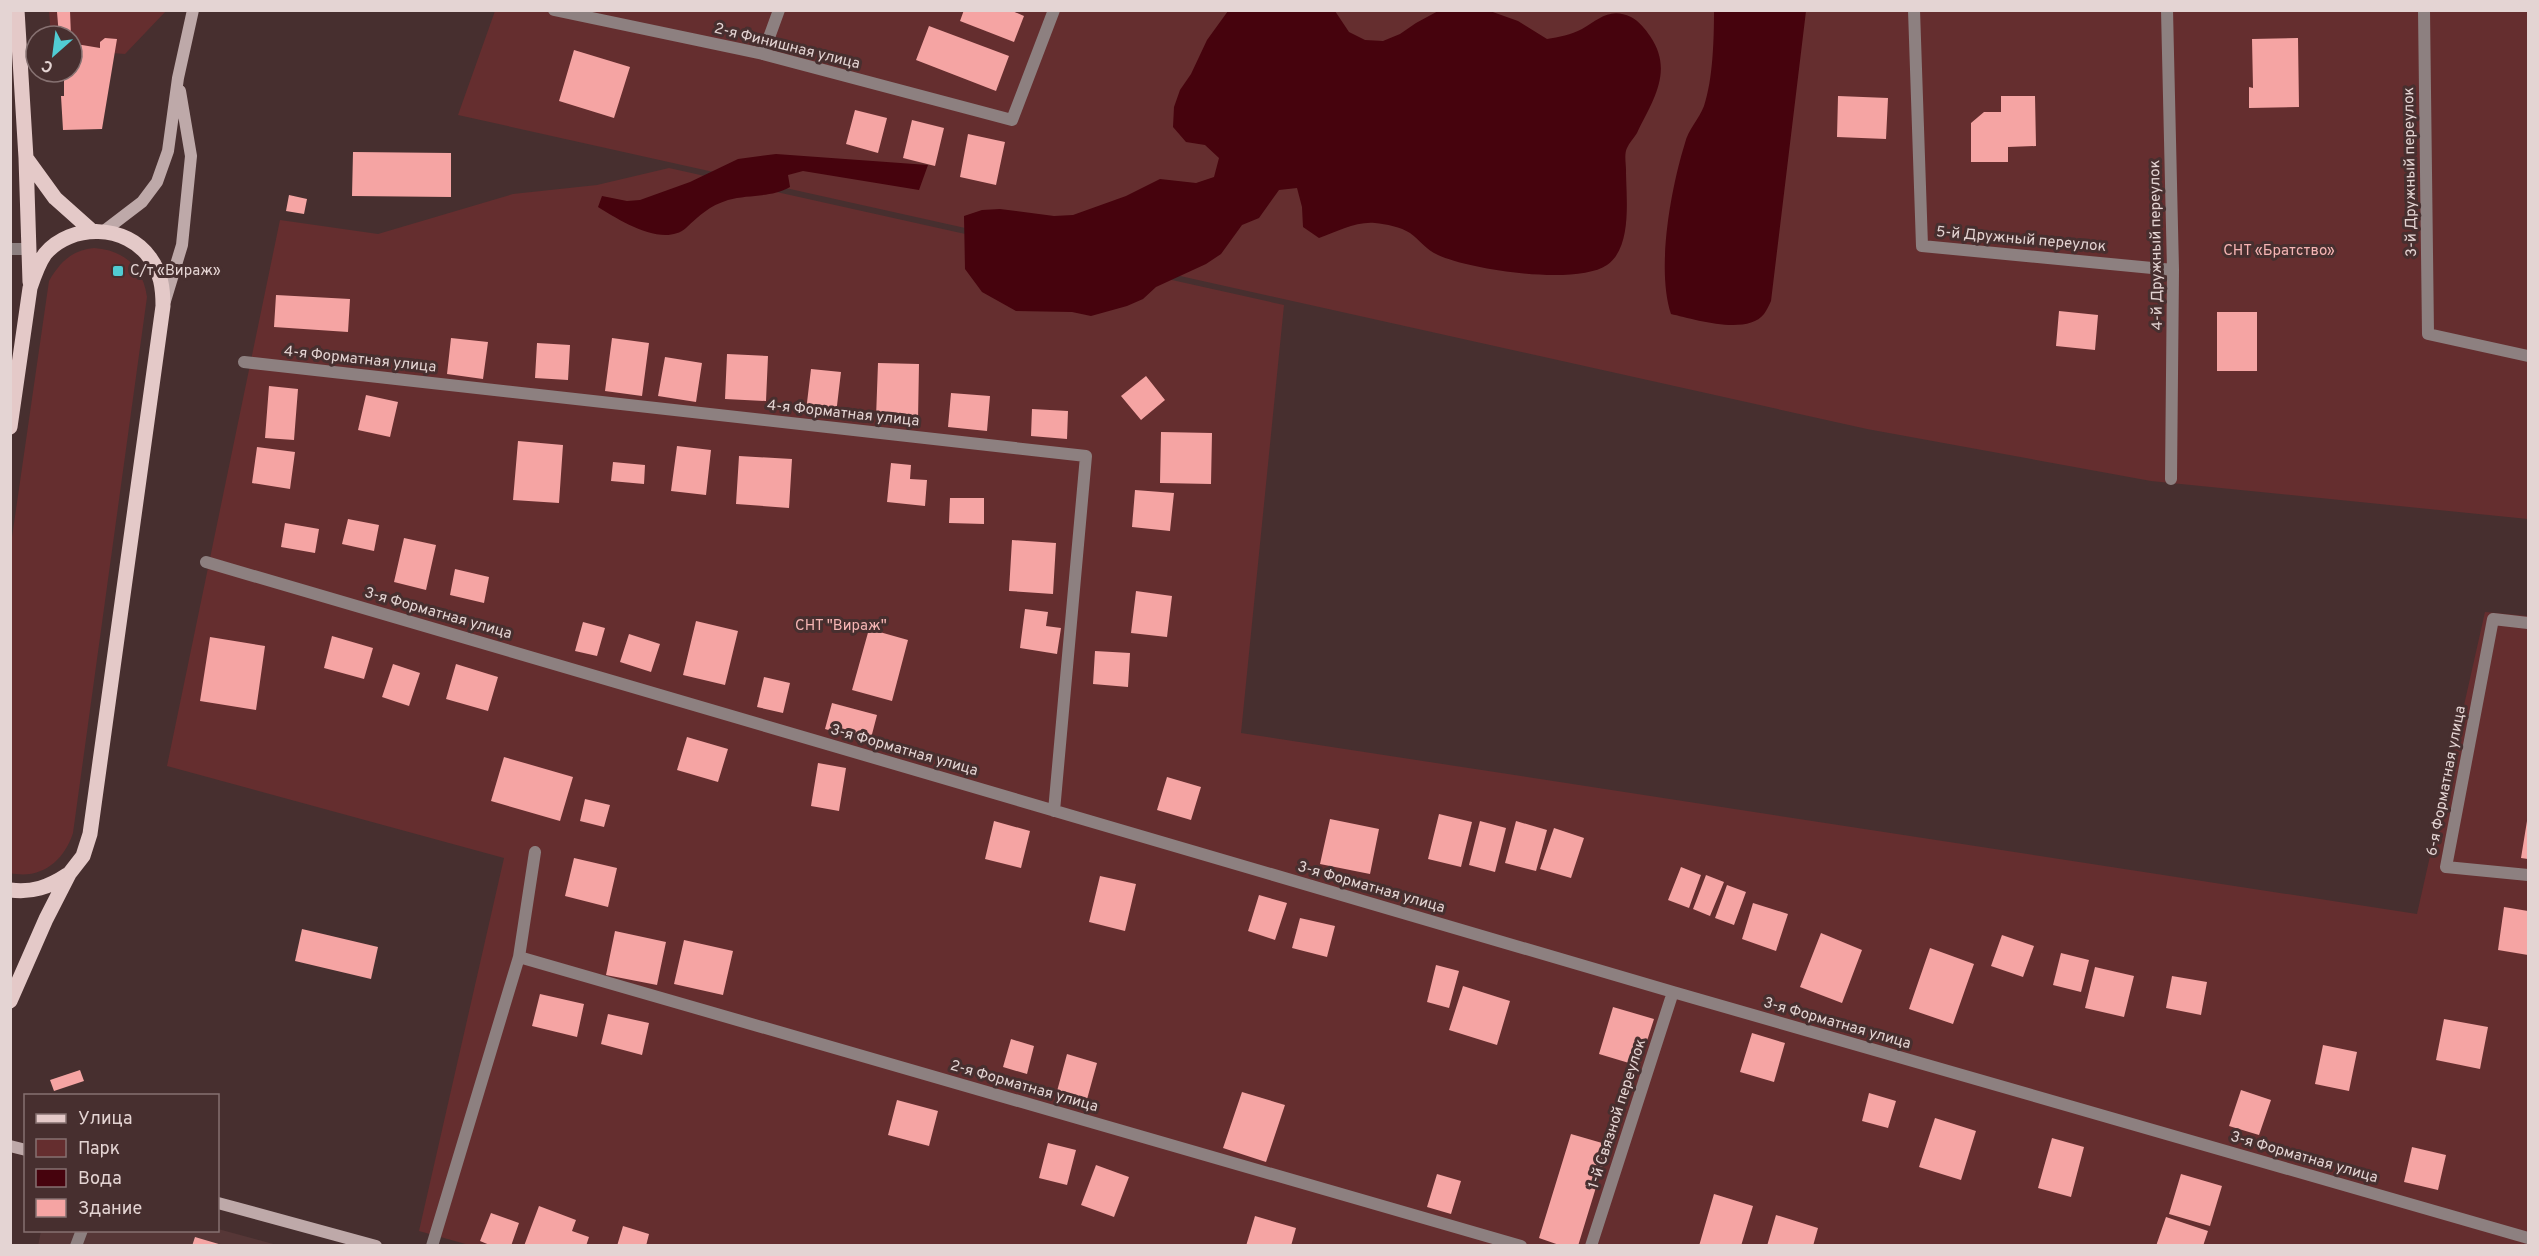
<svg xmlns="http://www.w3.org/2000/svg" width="2539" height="1256" font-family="Overpass,sans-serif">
  <rect width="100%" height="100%" fill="#472f2f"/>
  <path fill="#563737" d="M218,1229L277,1245L38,1246L41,1231Z"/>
  <path fill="#652e2f" d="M49,11H166L125,54L72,50V36H51Z
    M495,11H2528V519L2151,481L1867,429L458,115Z
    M669,168L1284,305L1241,733L2417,914L2485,612L2528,616V1245H469L419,1231L504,858L167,766L280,220L378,234L513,194L597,185Z
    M94,248C124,250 143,267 147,297L73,833C64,861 41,880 10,873V551L49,281C60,262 72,250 94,248Z"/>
  <path fill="#46030d" d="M1228,11H1335L1349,32L1365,40L1383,41L1400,34L1416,23L1440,10L1490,11L1518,21L1547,39C1559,37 1571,35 1582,29C1599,19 1610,7 1631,17C1639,21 1646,30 1650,36C1674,71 1653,100 1637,133C1634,138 1629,143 1627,148C1624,154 1626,164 1626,170C1626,197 1633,247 1607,265C1576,286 1471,270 1438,255C1425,249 1421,241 1410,233C1401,227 1386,224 1375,223C1357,221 1336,232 1319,238L1303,227L1302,207L1297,188L1279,190L1259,218L1242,225L1221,254L1206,264L1156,287L1143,299L1127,306L1091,316L1072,312L1016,311L982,292L965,269L964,216L982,210L1000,209L1054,216L1073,215L1126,196L1160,179L1196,183L1214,177L1219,158L1205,145L1186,142L1173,127L1174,107L1180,90L1191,74L1207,40Z
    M1714,11H1806L1771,301C1769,305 1767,310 1764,314C1747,336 1693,319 1671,314C1656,269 1671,188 1685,143C1688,130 1699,119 1704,106C1713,79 1714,39 1714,11Z
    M776,154L928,165L919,190L803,171L788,175L790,187C771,198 749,194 728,200C709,206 700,215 686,228C663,248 619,220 598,207L602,196L627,201L640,200L690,182L738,159Z"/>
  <path fill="#f5a4a3" d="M964,10H1010L1024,16L1014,42L960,21Z
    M70,11L71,36H59L57,12Z
    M929,26L1009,56L996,91L916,60Z
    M72,38L76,44L100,48V42L105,38L117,39L102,129L63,130L61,96H64V75L61,76V72H72Z
    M2298,38L2299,107L2249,108V87L2253,88L2252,39Z
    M574,50L630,67L614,118L559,101Z
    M1838,96L1888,98L1886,139L1837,137Z
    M2001,96H2035L2036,146L2008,147V162H1971V123L1984,112H2001Z
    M855,110L887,118L878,153L846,144Z
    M912,120L944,128L935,166L903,158Z
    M968,134L1005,142L996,185L960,177Z
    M353,152L451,153V197L352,196Z
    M289,195L307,199L304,214L286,211Z
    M276,295L350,299L348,332L274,327Z
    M2059,311L2098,315L2095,350L2056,346Z
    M2217,312H2257V371H2217Z
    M451,338L488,342L483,379L447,374Z
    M612,338L649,343L642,396L605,391Z
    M537,343L570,345L568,380L535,378Z
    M727,354L768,356L766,401L725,399Z
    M665,357L702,363L696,402L658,396Z
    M878,363L919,364L918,420L876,418Z
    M811,369L841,372L836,414L806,411Z
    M1146,376L1165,400L1141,420L1121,396Z
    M269,386L298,389L294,440L265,438Z
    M951,393L990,396L987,431L948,427Z
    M366,395L398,402L390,437L358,430Z
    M1032,409L1068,411L1067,439L1031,436Z
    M1161,432L1212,433L1211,484L1160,483Z
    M518,441L563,445L559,503L513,500Z
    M677,446L711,450L706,495L671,491Z
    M257,447L295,452L290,489L252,483Z
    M739,456L792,459L789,508L736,504Z
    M613,462L645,465L644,484L611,481Z
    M891,463L911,465L910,479L927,480L925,506L887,502Z
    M1135,490L1174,493L1170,531L1132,527Z
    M950,498H984V524L949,523Z
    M348,519L379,525L374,551L342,544Z
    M285,523L319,529L315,553L281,547Z
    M404,538L436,545L426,590L394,582Z
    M1012,540L1056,543L1053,594L1009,591Z
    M455,569L489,577L484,603L450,595Z
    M1136,591L1172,596L1167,637L1131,633Z
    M1025,609L1048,612L1046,626L1061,628L1057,654L1020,648Z
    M696,621L738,631L725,685L683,675Z
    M583,622L605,628L597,656L575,651Z
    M869,629L908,640L892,701L852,690Z
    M629,634L660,644L651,672L620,662Z
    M332,636L373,648L364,679L324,668Z
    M210,637L265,646L256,710L200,701Z
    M1095,651L1130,653L1128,687L1093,684Z
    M393,664L420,673L409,706L382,697Z
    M456,664L498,677L488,711L446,699Z
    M764,677L790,683L783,713L757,707Z
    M832,703L877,715L870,742L825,729Z
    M687,737L728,749L718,782L677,770Z
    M504,757L573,777L560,821L491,801Z
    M818,763L846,768L839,811L811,806Z
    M1167,777L1201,787L1191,820L1157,810Z
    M585,799L610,805L604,827L580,821Z
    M1439,814L1472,822L1461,867L1428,859Z
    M1330,819L1379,829L1370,874L1320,864Z
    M994,821L1030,831L1021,868L985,859Z
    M1480,821L1506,828L1495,872L1469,865Z
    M1516,821L1547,830L1536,871L1505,863Z
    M2527,821H2528V859L2521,858Z
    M1554,828L1584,838L1571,878L1540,869Z
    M574,858L617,868L608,907L565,896Z
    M1681,867L1701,875L1689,908L1668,900Z
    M1706,875L1724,882L1710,916L1693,909Z
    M1100,876L1136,884L1125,931L1089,922Z
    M1727,885L1746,892L1734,925L1715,918Z
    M1259,895L1287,903L1275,940L1248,931Z
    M1753,903L1788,914L1776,951L1742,939Z
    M2504,907L2528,911V955L2498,950Z
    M1300,918L1335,926L1327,957L1292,948Z
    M302,929L378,947L371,979L295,961Z
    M615,931L666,942L657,985L606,975Z
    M1821,933L1862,950L1842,1003L1800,987Z
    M2002,935L2034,946L2023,977L1991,966Z
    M684,940L733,951L723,995L674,984Z
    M1930,948L1974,964L1953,1024L1909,1009Z
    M2061,953L2089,960L2081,992L2053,985Z
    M1436,965L1459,971L1449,1008L1427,1002Z
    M2095,967L2134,976L2124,1017L2085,1008Z
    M2172,976L2207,982L2201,1015L2166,1008Z
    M1463,986L1510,1001L1497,1045L1449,1030Z
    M540,994L584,1004L577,1037L532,1026Z
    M1613,1007L1654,1019L1639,1066L1599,1054Z
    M608,1014L649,1023L642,1055L601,1044Z
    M2444,1019L2488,1027L2480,1069L2436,1060Z
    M1752,1033L1785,1043L1774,1082L1740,1072Z
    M1011,1039L1034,1046L1027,1074L1003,1067Z
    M2323,1045L2357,1052L2349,1091L2315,1084Z
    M1067,1054L1097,1063L1086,1103L1056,1095Z
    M80,1070L84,1081L54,1091L50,1080Z
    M2241,1090L2271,1100L2259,1135L2229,1126Z
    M1242,1092L1285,1105L1266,1162L1223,1148Z
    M1869,1093L1896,1101L1888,1128L1862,1121Z
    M897,1100L938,1111L929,1146L888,1135Z
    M1935,1118L1976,1131L1961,1180L1919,1167Z
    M1571,1134L1609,1145L1578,1246H1562L1539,1238Z
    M2052,1138L2084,1147L2071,1197L2038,1188Z
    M1048,1143L1076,1150L1067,1185L1039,1178Z
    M2412,1147L2446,1155L2438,1190L2404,1182Z
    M1096,1165L1129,1177L1114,1217L1081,1205Z
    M1437,1174L1461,1181L1451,1214L1427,1207Z
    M2181,1174L2222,1186L2210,1226L2169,1214Z
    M1714,1194L1753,1206L1741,1246H1699Z
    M539,1206L576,1220L572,1231L589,1237L586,1246H524Z
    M491,1213L519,1223L511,1246H492L480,1241Z
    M1776,1215L1818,1228L1813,1246H1767Z
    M1255,1216L1296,1228L1291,1246H1246Z
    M2166,1217L2208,1231L2203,1246H2156Z
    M623,1226L649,1234L646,1246H617Z
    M195,1237L222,1245V1246H192Z"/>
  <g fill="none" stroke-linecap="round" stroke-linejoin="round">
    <path stroke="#8d8080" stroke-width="12" d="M554,10L763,54L1012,120L1054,10
      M1914,10L1922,246L2173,270
      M2167,10L2173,270L2171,479
      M2424,10L2428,334L2528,356
      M763,54L779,10
      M10,249H28
      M244,362L1086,456L1054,811
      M206,562L1673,992L2528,1238
      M2528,623L2493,619L2446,867L2528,875
      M519,957L1521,1246
      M76,1246L82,1230
      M432,1246L519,957L535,852
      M1591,1246L1673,992"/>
    <path stroke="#bea9a9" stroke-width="12" d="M104,231L142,202L157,182L168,151L178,78L193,10
      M165,301L182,245L191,156L180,91
      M10,1146L26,1150
      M218,1203L376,1246"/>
    <path stroke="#e4c9c8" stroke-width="15" d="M17,10L26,158L30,282
      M26,158L55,198L92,231
      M10,427L30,288C34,276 38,264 45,254C71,223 127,224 150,258C161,273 163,288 163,306L90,834L83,856L69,874L46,919L10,1001
      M10,890C32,893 49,887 67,875"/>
  </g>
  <rect fill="#51ccd3" stroke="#472f2f" stroke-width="2" x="112" y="265" width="12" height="12" rx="3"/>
  <g text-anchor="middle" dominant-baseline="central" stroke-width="6" stroke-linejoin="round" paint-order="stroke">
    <g font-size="15" fill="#e4d4d3" stroke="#472f2f">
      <text transform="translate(787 47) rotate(14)">2-я Финишная улица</text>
      <text transform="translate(2411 172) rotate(-91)">3-й Дружный переулок</text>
      <text transform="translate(2021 240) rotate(5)">5-й Дружный переулок</text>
      <text transform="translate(2157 245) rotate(-91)">4-й Дружный переулок</text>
      <text transform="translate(360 360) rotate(6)">4-я Форматная улица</text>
      <text transform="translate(843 414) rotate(6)">4-я Форматная улица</text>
      <text transform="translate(438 614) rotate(16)">3-я Форматная улица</text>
      <text transform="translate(904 751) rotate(16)">3-я Форматная улица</text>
      <text transform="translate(2447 781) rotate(-79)">6-я Форматная улица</text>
      <text transform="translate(1371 888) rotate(16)">3-я Форматная улица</text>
      <text transform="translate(1837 1024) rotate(16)">3-я Форматная улица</text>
      <text transform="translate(1024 1087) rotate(16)">2-я Форматная улица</text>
      <text transform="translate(1618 1114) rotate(-72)">1-й Связной переулок</text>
      <text transform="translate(2304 1158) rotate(16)">3-я Форматная улица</text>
    </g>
    <g font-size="15" fill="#f6b5b4" stroke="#472f2f">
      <text x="2279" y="251">СНТ «Братство»</text>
      <text x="841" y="626">СНТ "Вираж"</text>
    </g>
    <g font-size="15" fill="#e4d4d3" stroke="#472f2f" text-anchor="start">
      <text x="130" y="271">С/т «Вираж»</text>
    </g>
  </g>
  <rect width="2539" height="1256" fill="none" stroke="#e4d4d3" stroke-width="24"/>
  <rect x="24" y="1094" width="195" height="138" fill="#472f2f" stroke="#867171" stroke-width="1.5"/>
  <rect x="36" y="1114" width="30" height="9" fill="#e4c9c8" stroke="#867171" stroke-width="1.5"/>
  <text x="78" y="1124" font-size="18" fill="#e4d4d3">Улица</text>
  <rect x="36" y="1139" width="30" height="18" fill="#652e2f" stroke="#867171" stroke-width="1.5"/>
  <text x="78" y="1154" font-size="18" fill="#e4d4d3">Парк</text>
  <rect x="36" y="1169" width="30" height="18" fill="#46030d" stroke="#867171" stroke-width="1.5"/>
  <text x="78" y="1184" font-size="18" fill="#e4d4d3">Вода</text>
  <rect x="36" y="1199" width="30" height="18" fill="#f5a4a3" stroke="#867171" stroke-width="1.5"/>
  <text x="78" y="1214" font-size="18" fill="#e4d4d3">Здание</text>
  <g transform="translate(54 54) rotate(208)"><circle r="28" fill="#472f2f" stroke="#867171" stroke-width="1.5"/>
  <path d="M0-4.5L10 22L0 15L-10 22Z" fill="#51ccd3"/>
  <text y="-9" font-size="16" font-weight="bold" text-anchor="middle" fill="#e4d4d3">С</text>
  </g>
</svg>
